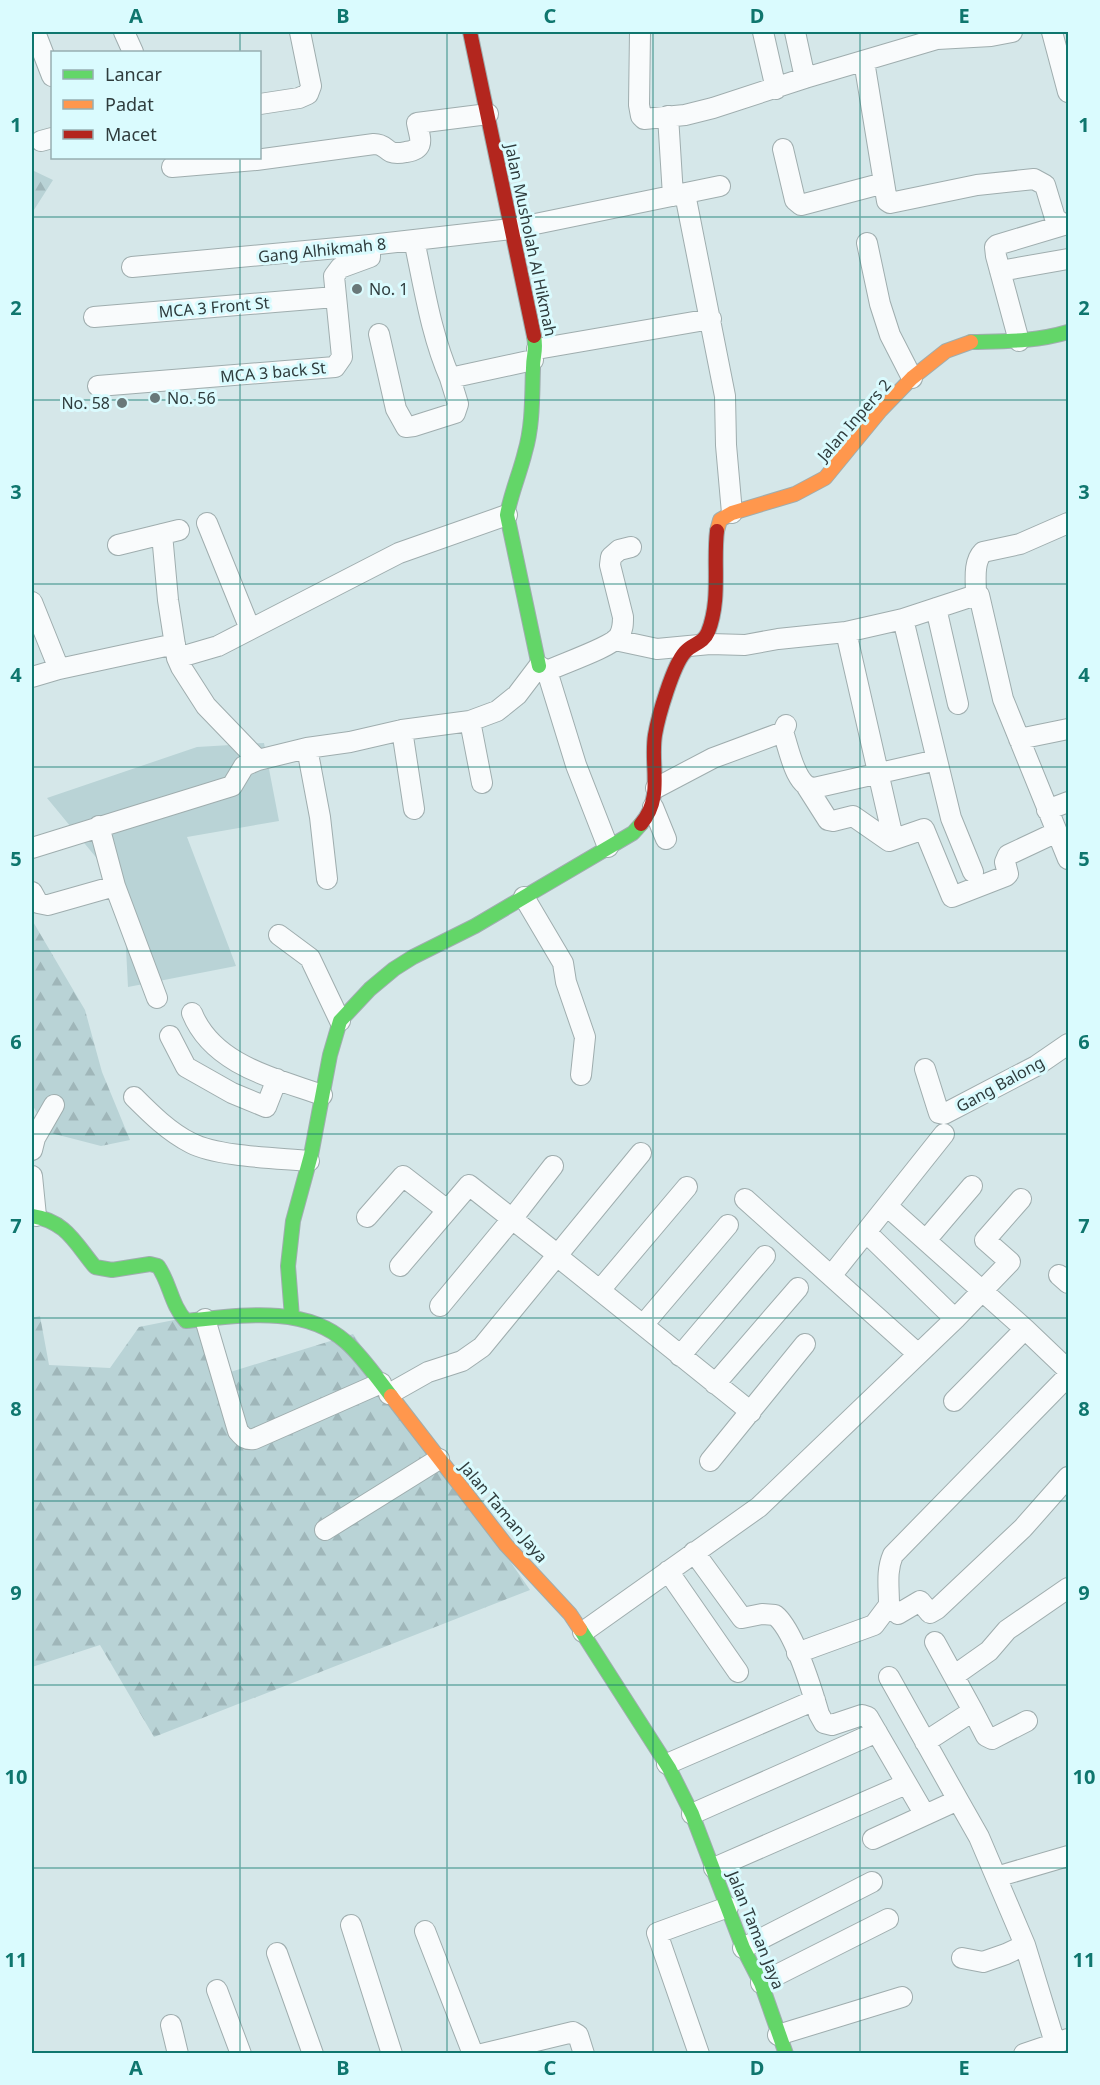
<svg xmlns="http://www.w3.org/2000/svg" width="1100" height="2085" font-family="'Noto Sans',sans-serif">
  <defs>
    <pattern id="forest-firs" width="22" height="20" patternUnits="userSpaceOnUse" patternTransform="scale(1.5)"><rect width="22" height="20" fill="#b9d3d6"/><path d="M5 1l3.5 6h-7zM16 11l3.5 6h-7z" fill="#9fb6b9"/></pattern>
  </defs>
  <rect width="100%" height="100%" fill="#d5e7e9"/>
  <path fill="#b9d3d6" d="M264,743L279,821L187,837L236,966L128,987L123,890L47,798L197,747Z"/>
  <path fill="url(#forest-firs)" d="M32,170L53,180L32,213Z
    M32,920L85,1010L102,1072L130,1140L101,1146L47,1132L32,1104Z
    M40,1316L49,1365L110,1368L139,1327L194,1316L224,1374L353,1334L530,1590L154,1737L100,1645L32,1667V1318Z"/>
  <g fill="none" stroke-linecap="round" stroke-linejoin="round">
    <defs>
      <path id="street" d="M35,32L52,76
        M124,32L133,52
        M640,32L639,105L641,116L644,119L685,115L713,108L805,78L937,39L991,36L1012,32
        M763,32L776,89
        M795,32L805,78
        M1052,32L1068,92
        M864,61L887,201L890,203L977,185L1034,179L1045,185L1055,218L1064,225
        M260,104L299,98L308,94L311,86L300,32
        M668,116L673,196
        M41,141L52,138
        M783,149L795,200L801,205L884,183
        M172,167L256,160L374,144C383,144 384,148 391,152C396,154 401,153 406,152C426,149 420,139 417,123L488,114
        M685,194L725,396L726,445L732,513
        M414,240C424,286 431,335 450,378L533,360
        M867,243L880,304L890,335L912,378
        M132,267L370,245L511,229L720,186
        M1000,271L1068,259
        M94,317L335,297
        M379,334L396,409L406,427L414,426L455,413L458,404L450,378
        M1019,341L996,256L995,247L997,245L1064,225
        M537,349L711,319
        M98,386L335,367L342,357L334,276L340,268L370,257V245
        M207,523L250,629
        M1068,523L1020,544L983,552C973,562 976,581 976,595H979L1003,699L1068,859
        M162,534L168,600L177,658L181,667L206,706L258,760L307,748L350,742L402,730L470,721L497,711L517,695L539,666L547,671L576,765L608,847
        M118,545L179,530
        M32,602L59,669
        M936,608L958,704
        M903,619L937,760
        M846,632L891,829
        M615,640L657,649L710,644L745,645L778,639L846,632L903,619L976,595
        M177,658L218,646L399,553L507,515
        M547,671C561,664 612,647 619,636C623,630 623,624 623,617L610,565L611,557L619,550L631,547
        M32,677L59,669L175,644
        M470,721L482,783
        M402,730L414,809
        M783,732C789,748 795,787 814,788L937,760L951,818L973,872
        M1019,739L1068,729
        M307,748L320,817L327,879
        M807,787L828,820L833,821L853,816L889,841L924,829L952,897L1006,876L1008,874L1005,862L1008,855L1057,832
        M656,788L713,758L783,732L786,725
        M653,807L666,839
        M1047,810L1068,802
        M99,826L115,886L157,998
        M32,848L232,786L244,766L258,760
        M32,892L38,903L48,905L115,886
        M524,897L563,963L566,982L585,1037L581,1075
        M279,935L310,958L340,1021
        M192,1013C213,1065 274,1078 322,1095
        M170,1036L186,1067L232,1093L266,1107L277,1079
        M925,1069L937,1107L939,1113L944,1114L1036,1066L1068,1044
        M134,1097C151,1114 169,1132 191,1143C218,1157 278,1158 309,1161
        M32,1150L35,1138L54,1105
        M32,1176L36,1216
        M745,1199L918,1354
        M887,1206L1025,1329
        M367,1217L403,1176L447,1210
        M872,1238L955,1319L1010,1262L985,1240L1021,1199
        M926,1240L972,1186
        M557,1256L751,1412
        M400,1266L469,1185L558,1255
        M1059,1275L1068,1283
        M831,1276L944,1134
        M600,1290L687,1187
        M440,1306L512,1219L553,1166
        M205,1319L238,1431C243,1437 245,1440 254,1439L381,1383
        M643,1325L728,1225
        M680,1356L765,1256
        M715,1384L798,1288
        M389,1394L428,1372L462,1361L482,1347L641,1153
        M954,1401L1025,1329L1068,1370
        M710,1461L805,1344
        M325,1530L439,1459
        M694,1552L742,1618L762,1614L775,1615C794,1630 812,1690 819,1714L824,1723L832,1725L862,1715L868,1717L925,1815
        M668,1571L738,1672
        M889,1605L898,1614L920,1601L930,1613L937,1609L1023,1528L1068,1477
        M583,1632L759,1507L955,1319
        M797,1653L874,1625L889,1605C889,1587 886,1571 893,1555L1068,1376
        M955,1675L989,1651L1007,1630L1068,1588
        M889,1677L958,1800
        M973,1711L986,1736L992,1739L1027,1721
        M925,1742L973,1711L935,1642
        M667,1764L815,1700
        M692,1814L877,1732
        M873,1839L958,1800L979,1837L1025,1945L1006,1954L983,1962L962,1958
        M714,1868L906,1784
        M996,1877L1068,1856
        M351,1925L392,2054
        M425,1931L473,2054
        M1025,1945L1055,2043
        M743,1948L872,1882
        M277,1953L313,2054
        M761,1983L888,1919
        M217,1990L241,2054
        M171,2025L178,2054
        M778,2035L902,1997
        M482,2054L573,2032L578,2035L584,2054
        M699,2054L657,1933L728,1907
        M1024,2054L1068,2039"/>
      <path id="fast" d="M534,336C537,351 533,354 533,368C532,396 533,425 525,452C520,473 511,493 507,515L539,666
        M971,342C1006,341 1034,342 1068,332
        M32,1216C66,1221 75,1243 95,1267L112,1270L150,1264L158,1266C170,1283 171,1305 186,1321C238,1316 304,1304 346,1342C363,1357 377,1378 391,1396
        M292,1317L288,1266L293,1221L311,1155L330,1055L340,1021L370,989L394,969L413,957L475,926L633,833L641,824
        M580,1629L669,1768L692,1814L743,1948L761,1983L786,2054"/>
      <path id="slow" d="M717,531L720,520L732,513L795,494L825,478L880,411L912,378L946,351L971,342
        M391,1396L506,1545L570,1614L580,1629"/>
      <path id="jam" d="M470,32L534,336
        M641,824C664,797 650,766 655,735C658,717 673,665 685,652C693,643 703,644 708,632C721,599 713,564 717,531"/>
    </defs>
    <use href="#street" stroke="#9fadae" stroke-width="22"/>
    <use href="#fast" stroke="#9fadae" stroke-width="16"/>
    <use href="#slow" stroke="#9fadae" stroke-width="16"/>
    <use href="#jam" stroke="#9fadae" stroke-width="16"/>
    <use href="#street" stroke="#f9fbfc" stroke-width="20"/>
    <use href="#fast" stroke="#63d668" stroke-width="14"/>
    <use href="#slow" stroke="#ff974d" stroke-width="14"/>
    <use href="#jam" stroke="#b3261e" stroke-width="14"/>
  </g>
  <path fill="none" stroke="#0f766e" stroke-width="1.5" stroke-opacity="0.55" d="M240,32V52M447,32V2054M653,32V2054M860,32V2054M240,158V2054M32,217H1068M32,400H1068M32,584H1068M32,767H1068M32,951H1068M32,1134H1068M32,1318H1068M32,1501H1068M32,1685H1068M32,1868H1068"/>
  <g fill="#697879" stroke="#dafbfe" stroke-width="2">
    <circle cx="357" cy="289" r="6"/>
    <circle cx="155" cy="398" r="6"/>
    <circle cx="122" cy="403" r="6"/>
  </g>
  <g text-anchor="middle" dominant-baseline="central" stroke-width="6" stroke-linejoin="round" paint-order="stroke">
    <g font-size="16" fill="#2f3c3d" stroke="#dafbfe">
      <text transform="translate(531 240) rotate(78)">Jalan Musholah Al Hikmah</text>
      <text transform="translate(322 250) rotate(-6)">Gang Alhikmah 8</text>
      <text transform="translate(214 307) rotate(-5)">MCA 3 Front St</text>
      <text transform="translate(273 372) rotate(-5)">MCA 3 back St</text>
      <text transform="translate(854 420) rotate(-49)">Jalan Inpers 2</text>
      <text transform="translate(1000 1084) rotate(-29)">Gang Balong</text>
      <text transform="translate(504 1512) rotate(50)">Jalan Taman Jaya</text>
      <text transform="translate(756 1930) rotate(68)">Jalan Taman Jaya</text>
    </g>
    <g font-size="16" fill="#2f3c3d" stroke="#dafbfe" text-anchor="start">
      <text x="369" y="289">No. 1</text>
      <text x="167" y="398">No. 56</text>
      <text x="110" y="403" text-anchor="end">No. 58</text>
    </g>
  </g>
  <rect width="1100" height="2085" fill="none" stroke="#dafbfe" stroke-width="66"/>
  <rect x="51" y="51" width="210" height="108" fill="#dafbfe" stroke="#96afb1" stroke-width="1.5"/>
  <rect x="63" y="70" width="30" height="9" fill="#63d668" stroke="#96afb1" stroke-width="1.5"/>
  <text x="105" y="81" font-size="18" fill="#2f3c3d">Lancar</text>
  <rect x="63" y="100" width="30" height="9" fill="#ff974d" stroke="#96afb1" stroke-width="1.5"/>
  <text x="105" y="111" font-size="18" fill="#2f3c3d">Padat</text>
  <rect x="63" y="130" width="30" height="9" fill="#b3261e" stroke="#96afb1" stroke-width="1.5"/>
  <text x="105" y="141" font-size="18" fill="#2f3c3d">Macet</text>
  <rect x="33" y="33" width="1034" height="2019" fill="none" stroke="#0f766e" stroke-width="2"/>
  <g font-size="20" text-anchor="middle" font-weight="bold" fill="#0f766e">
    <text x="136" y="23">A</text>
    <text x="343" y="23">B</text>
    <text x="550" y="23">C</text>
    <text x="757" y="23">D</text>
    <text x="964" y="23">E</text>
    <text x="16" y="132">1</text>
    <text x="1084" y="132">1</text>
    <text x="16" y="315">2</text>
    <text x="1084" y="315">2</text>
    <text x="16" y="499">3</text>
    <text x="1084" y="499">3</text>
    <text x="16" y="682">4</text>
    <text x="1084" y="682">4</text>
    <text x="16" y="866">5</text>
    <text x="1084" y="866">5</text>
    <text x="16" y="1049">6</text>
    <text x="1084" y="1049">6</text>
    <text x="16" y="1233">7</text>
    <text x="1084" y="1233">7</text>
    <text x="16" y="1416">8</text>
    <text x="1084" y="1416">8</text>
    <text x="16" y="1600">9</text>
    <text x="1084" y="1600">9</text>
    <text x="16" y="1784">10</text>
    <text x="1084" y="1784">10</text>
    <text x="16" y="1967">11</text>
    <text x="1084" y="1967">11</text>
    <text x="136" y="2075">A</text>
    <text x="343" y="2075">B</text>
    <text x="550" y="2075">C</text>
    <text x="757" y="2075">D</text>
    <text x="964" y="2075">E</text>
  </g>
</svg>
